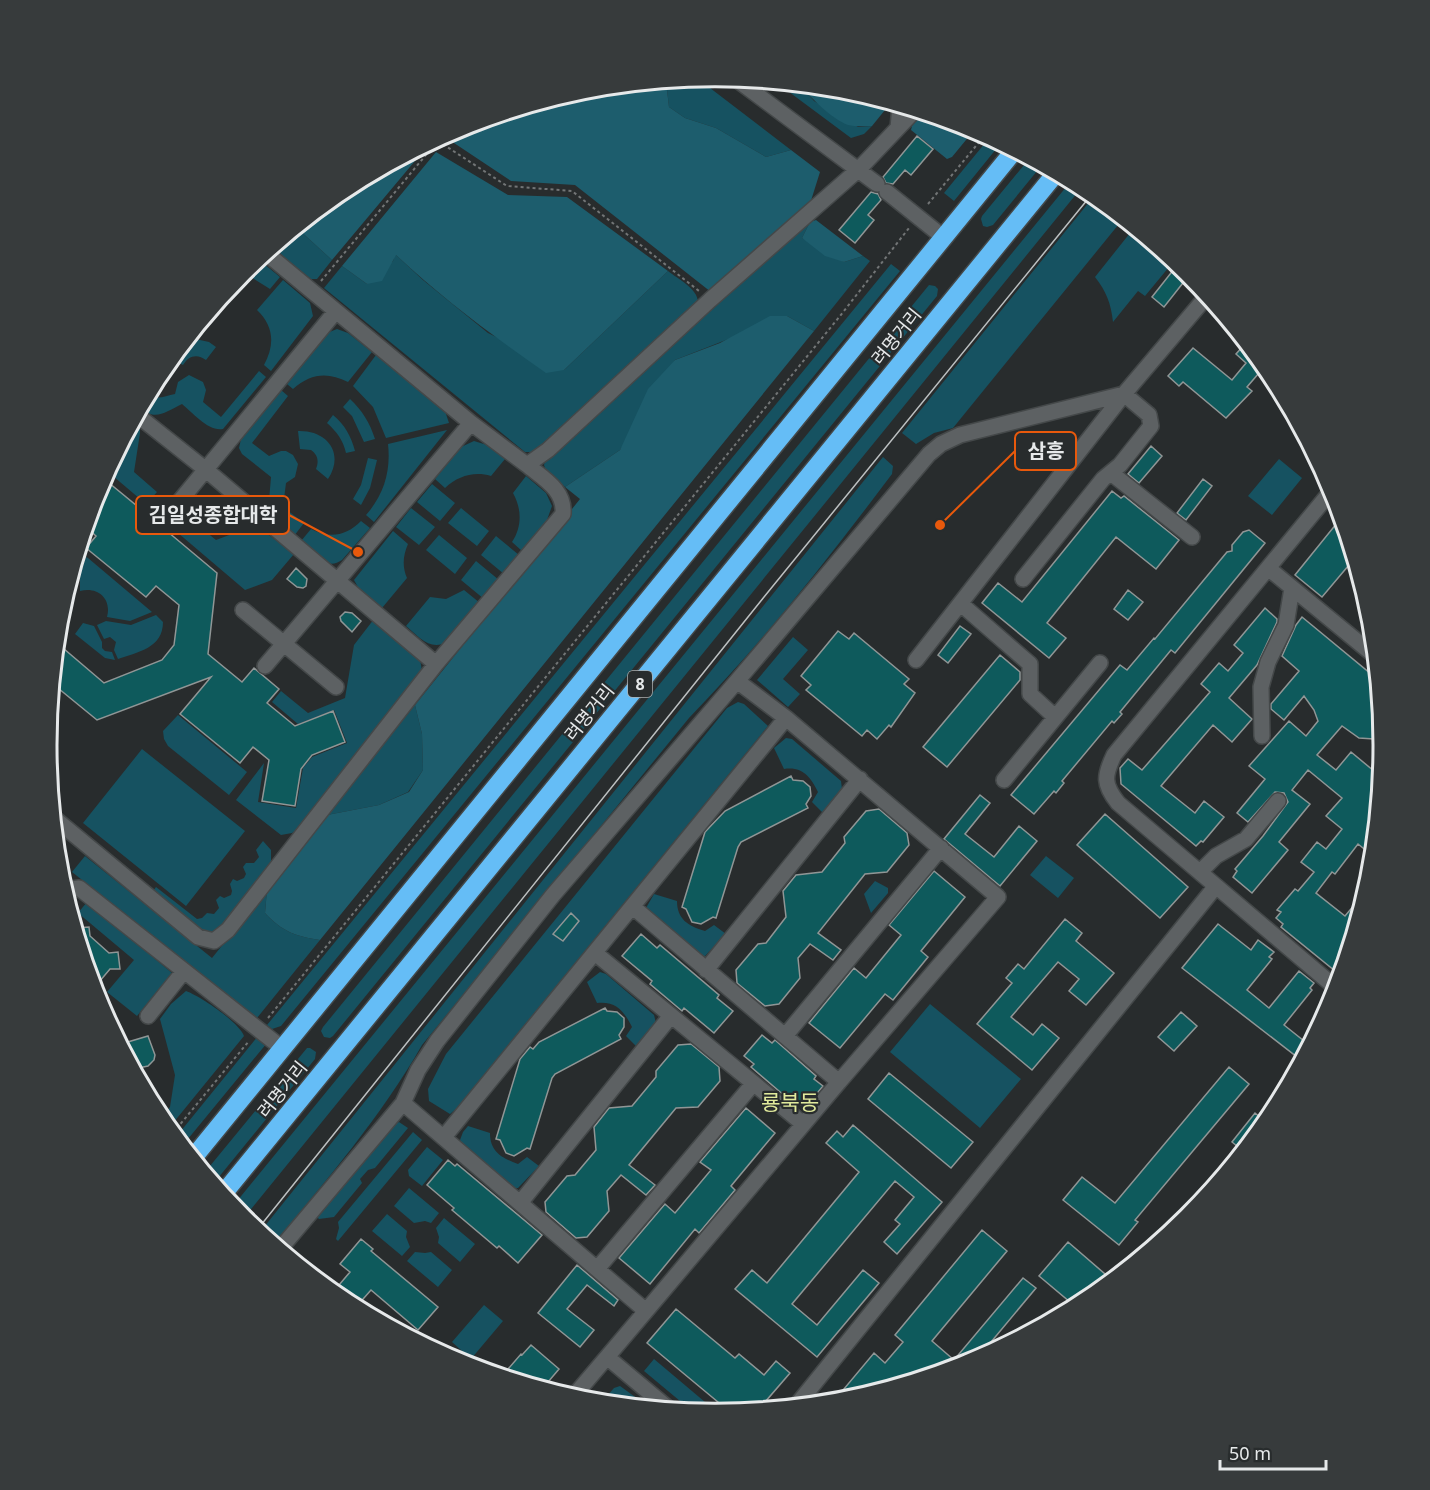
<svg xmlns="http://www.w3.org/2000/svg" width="1430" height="1490" font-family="'Noto Sans','Noto Sans KR',sans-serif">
  <rect width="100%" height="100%" fill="#282c2d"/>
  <path fill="#165261" d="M697,78L791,150L766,157L716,128L685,118L669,107L667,90L662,82Z
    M777,83L800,85L814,101L858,127L872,126L864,134L851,138Z
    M990,137L1001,143L954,201L944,193Z
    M1029,159L1042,165L993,225L987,227L983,226L981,219L982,216Z
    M1071,181L1082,187L243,1219L233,1206Z
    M1094,196L1123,219L953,428L934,433L916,444L902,433Z
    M810,222L802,238L844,262L863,256L870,261L814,331L787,316L675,360L620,450L565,487L546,471L544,465L546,458Z
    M297,228L332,260L317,279H311L272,248Z
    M1134,228L1174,261L1145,296L1138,291L1113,322C1111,303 1106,291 1095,277Z
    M395,254L423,280L488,333L564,370L668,271C679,280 703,291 697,307L533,452H525L324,288L342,266L367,284L393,261Z
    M258,259L280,277L270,289L243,272Z
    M891,264L900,271L281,1026L272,1029L267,1025Z
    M283,280L310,303L313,316L271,371L264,365C275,345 274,326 257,310Z
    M929,285L935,286L938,289L937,296L333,1036L330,1038L324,1037L321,1031L323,1027Z
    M337,329L348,333L372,352L348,382C328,372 311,373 293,389L287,384L327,333Z
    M191,338L209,342L216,347L206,360C197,353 188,356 183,365L171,359L187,340Z
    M376,355L444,408L449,423L386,438L373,407L353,386Z
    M259,371L266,377L223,429C209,432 193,413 182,404C165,412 157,421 140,409L148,394C156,401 165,396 175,394L178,382L189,375L203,382L206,390L203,402L221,417Z
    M281,390L288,396L252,443L269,456L281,451H286L293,455L298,464L295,477L286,483L283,507L304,523L294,536L268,513L271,477L242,454L239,448L241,439Z
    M350,399C362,410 370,423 375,439L364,442L352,416L343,407Z
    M333,415C345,425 351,436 355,451L346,453C343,440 337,432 327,423Z
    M133,422L140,428V433L134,472L157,492L146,504L107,471Z
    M447,430L374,522L366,515C384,495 391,471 388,444Z
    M298,431C327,430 345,453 328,479L316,469C319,461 318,455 311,450L300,449Z
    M474,441L487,445L505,459L491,476C474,471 458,476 445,488L435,479L461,447Z
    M883,457L893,466L892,474C828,559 764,641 689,718L422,1045C381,1117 327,1179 274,1244L260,1232Z
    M368,458L377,460L370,488L361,505L353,499L361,485Z
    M1279,459L1302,478L1272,515L1248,496Z
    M526,476L546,493L552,506L547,520L522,551L512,542C522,527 522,509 513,493Z
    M432,484L455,503L440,521L417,502Z
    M411,508L435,527L419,545L396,527Z
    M461,508L489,531L477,546L448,523Z
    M190,519L216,540L253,526H257L294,554L272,580L245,590L178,533Z
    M361,521L370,528L342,560C337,563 333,565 327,563L301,541L311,529C330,539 346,536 361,521Z
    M393,531L408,544C403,556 402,566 407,578L382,608L359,589L354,580Z
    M439,535L467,558L455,574L426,550Z
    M496,536L519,555L504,574L481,555Z
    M86,557L88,558L152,612L130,621L107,617C112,599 98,586 80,591V575Z
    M476,561L499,580L484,599L461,580Z
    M464,590L480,603L447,642C430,651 419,637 406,626L430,597L446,599Z
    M156,615L163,622C163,648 138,652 118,659L114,650L116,642L110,637L104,639L97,625L106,621L131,625Z
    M374,619L420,659L422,671L298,829L292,833L281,835L236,800L264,763L258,802L296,808L303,768L312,757L347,743L334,710L298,724L272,702L281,691L308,713L345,698L354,645Z
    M83,623L94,626L102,642V648L105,651L112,652L115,660L105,658L75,634Z
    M793,637L808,650L783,679L800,694L788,707L757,680Z
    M738,702L744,704L768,726L457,1108L450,1114L429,1101L428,1089L446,1054L727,708Z
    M415,705L422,734L423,770L408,792L379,805L327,815Z
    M178,715L247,772L229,795L168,746L164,739L163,731Z
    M786,738L792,739L841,781L842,789L823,813L812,802L818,792C811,777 802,766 784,769L774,748Z
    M142,749L245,831L186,906L83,823Z
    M263,841L271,850V863L222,926C218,929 214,932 209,932C197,932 164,900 153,891L156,887L197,919L202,918L207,913L214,914L219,908L216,900L220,896L224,898L231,895L232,891L230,884L233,879L237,881L244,878L246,874L243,867L246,863H254L259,857L256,850Z
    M85,856L212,958L267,890L265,913C283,932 295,936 320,940L257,1018L72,872Z
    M1046,856L1074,878L1058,898L1030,875Z
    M875,881L888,888V893L871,913L864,894Z
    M654,894L677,901C677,919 688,926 705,931L714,925L726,934L705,956H697L649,914L646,908Z
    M87,902L172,973L137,1016L107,992L134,960L78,913Z
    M600,972L606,974L654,1015L656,1023L637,1047L626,1036L632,1027C624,1011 616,1001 597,1003L587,982Z
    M186,991C200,996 239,1022 244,1036L169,1128L161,1118L170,1107L175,1075L160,1019L171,1004Z
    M930,1004L1021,1079L980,1128L890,1052Z
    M258,1036L267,1043L183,1145L176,1137Z
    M307,1048H310L316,1052L315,1059L214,1183L205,1172Z
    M399,1122L408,1128L375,1168L368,1170L360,1179L362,1183L334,1217L319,1219L317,1217L395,1124Z
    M468,1126L490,1133C490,1152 502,1158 518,1164L527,1157L539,1166L518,1188H510L462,1146L460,1140L463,1132Z
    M413,1132L422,1140L338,1241L336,1239L339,1228L338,1222Z
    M427,1147L443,1160L422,1186L409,1176L408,1170Z
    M409,1188L439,1213L431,1223L425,1221L414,1223L394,1206Z
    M387,1214L407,1231L406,1237L410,1247L402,1256L372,1231Z
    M444,1218L475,1244L460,1262L438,1243L439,1237L436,1228Z
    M415,1252L425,1253L431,1252L452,1270L438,1287L407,1261Z
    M484,1305L503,1321L471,1359L452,1342Z
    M654,1359L718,1413L692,1411L644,1371Z
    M620,1386L649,1407L617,1404L607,1396L614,1388Z"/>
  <path fill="#1d5d6d" d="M662,82L667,90L669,107L685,118L716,128L766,157L791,150L820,172L809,207L711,292L575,185L511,181L448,139L459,127L585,89Z
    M800,85L846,89L880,100L885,110L872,126C864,126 856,127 848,125C832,119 811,98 800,85Z
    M922,113L971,128L975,129L952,157L947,159L911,130L912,126Z
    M430,143L332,260L297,228L344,189Z
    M436,152L508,195L567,197L668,271L564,370L546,373C493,336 443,299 396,255L382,281L367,284L342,266Z
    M816,220L863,256L844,262L825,256L802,238L810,222Z
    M770,316H787L814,331L320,940C295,936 283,932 265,913L267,890L327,815L379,805L409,792L423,770L422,734L415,705L580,499L565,487L620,450L648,389L675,360L720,343Z"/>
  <path fill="#0e5a5c" stroke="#909696" stroke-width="1.5" d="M917,136L933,149L911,175L905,170L893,184L886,183L883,177Z
    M871,192L878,194L881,200L868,215L874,220L855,243L839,230Z
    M1178,264L1190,274L1164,307L1152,297Z
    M1246,343L1265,366L1247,387L1252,391L1226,418L1183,382L1179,386L1168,376L1193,348L1232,380L1246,363L1236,354Z
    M1046,432L1059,455L1048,461L1035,438Z
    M1151,446L1162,456L1139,483L1128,474Z
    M103,478L148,515L162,498L172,509L183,515L168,532L217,573L208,654L242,682L254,668L279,689L267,703L295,726L333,711L345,742L312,755L301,769L295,806L262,801L269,760L253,747L240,763L180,714L211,677L97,720L53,684L57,643L104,683L162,660L174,645L179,605L156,586L146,597L86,548L96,536L86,527L98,489Z
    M1203,479L1212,486L1186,520L1177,513Z
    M1112,491L1121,498L1124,496L1179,540L1156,569L1116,537L1047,623L1066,638L1049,658L982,603L998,583L1022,602Z
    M1341,518L1354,559L1322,597L1295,575Z
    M1249,530L1265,543L1175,653L1171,650L1120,712L1122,714L1114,723L1112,721L1062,781L1064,783L1056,793L1054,791L1034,814L1011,795L1120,665L1127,670L1154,638L1155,639L1227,552L1232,551V545L1243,532Z
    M296,568L307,579L306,586L303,588L297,587L287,579Z
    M1128,590L1143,602L1128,620L1114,609Z
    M1265,608L1277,619V622L1257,665L1229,698L1252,719L1232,742L1213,725L1161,786L1195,813L1204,801L1224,817L1203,842L1201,841L1196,846L1121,784L1120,768L1128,759L1142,770L1210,692L1201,684L1219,663L1228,671L1243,653L1234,645Z
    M345,612L352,613L361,621L352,632L341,621L340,617Z
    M1302,617L1377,679L1382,731L1374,739L1359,738L1342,726L1317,755L1336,770L1351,752L1380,776L1373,856L1358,844L1335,874L1332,872L1316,893L1345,916L1366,891L1340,975L1281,927L1283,924L1276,918L1281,912L1277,910L1295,889L1298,891L1314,872L1301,862L1317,842L1326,849L1342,829L1326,816L1342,798L1308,770L1292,790L1310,804L1279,842L1288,850L1252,893L1233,877L1237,871L1235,869L1263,836L1288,802L1284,793L1275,792L1248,822L1237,813L1265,779L1249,766L1289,721L1306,736L1318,721L1314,710L1304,696L1284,720L1271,709V704L1299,671L1282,656L1296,625Z
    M960,626L971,634L948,663L938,655Z
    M838,631L849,639L854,633L909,679L904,684L915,693L891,727L889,725L877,739L867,730L862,736L806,690L811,685L801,676Z
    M1000,655L1020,672V680L947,767L923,747Z
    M791,776L793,780L803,781L810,787L811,796L806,804L808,808L741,842L738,847L716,918L713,917L701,924L692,922L686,909L682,907L705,832L725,811Z
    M980,795L990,803L965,834L994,857L1019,826L1037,841L1000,886L944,839Z
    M879,809L907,833L909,845L887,872L865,874L818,933L841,950L833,960L810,944L798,958L800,978L779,1004L765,1006L737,983L736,970L758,944L766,943L786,917L783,891L796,875L822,872L845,843L844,837L866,811Z
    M1105,814L1188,887L1160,918L1077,845Z
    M934,871L965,897L921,951L928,957L893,1000L885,994L840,1048L809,1023L854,968L866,978L901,935L889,925Z
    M571,913L579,921L563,941L553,934Z
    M1065,919L1082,933L1076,941L1114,973L1086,1005L1069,991L1079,979L1058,962L1011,1017L1033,1035L1042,1024L1059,1038L1032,1070L977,1024L1012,983L1006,978L1018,964L1024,969Z
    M1218,924L1251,950L1258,940L1274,952L1269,957L1272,959L1247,990L1269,1008L1299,971L1314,983L1310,988L1312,990L1284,1025L1309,1045L1301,1060L1182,968Z
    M89,927L90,936L109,953L118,952L120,969H110L94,988L75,928Z
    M641,934L657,948L660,945L719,995L717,998L733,1011L714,1033L684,1008L682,1011L650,984L652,981L622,956Z
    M605,1008L607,1011L617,1012L624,1018V1027L619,1035L621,1039L555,1074L552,1078L530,1149L527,1148L514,1156L506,1153L500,1140L496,1139L520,1059L530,1047L533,1049L539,1042Z
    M1181,1012L1197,1026L1174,1051L1158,1037Z
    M762,1035L772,1043L775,1040L816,1076L814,1079L823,1086L805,1108L795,1100L793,1103L751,1067L754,1064L744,1056Z
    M148,1036L155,1055L154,1060L148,1066L134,1069L121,1044Z
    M691,1044L719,1067L720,1081L698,1107L676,1108L629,1165L655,1185L646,1195L621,1175L607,1191L609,1211L587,1237L576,1238L546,1212L545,1202L567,1176L575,1175L596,1150L594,1127L609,1108L632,1106L656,1077V1071L678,1045Z
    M1229,1067L1249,1084L1135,1220L1138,1222L1119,1245L1063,1200L1082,1177L1115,1203Z
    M889,1073L973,1142L951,1168L868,1099Z
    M746,1108L775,1133L731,1186L735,1190L699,1233L695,1229L650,1284L619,1258L665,1204L675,1213L711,1170L700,1162Z
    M1255,1113L1266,1122L1243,1151L1232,1142Z
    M853,1125L942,1202L897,1254L884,1242L900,1224L895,1220L914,1197L895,1181L792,1304L817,1325L863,1270L879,1283L817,1357L735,1289L752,1270L767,1283L859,1172L826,1143L837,1131L843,1137Z
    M448,1160L455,1166L457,1164L542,1235L518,1263L499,1246L497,1248L452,1210L454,1208L427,1185Z
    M982,1230L1007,1251L932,1341L954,1360L1023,1278L1036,1288L976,1360L845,1401L833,1402L874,1353L885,1363L903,1342L895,1335Z
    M361,1239L373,1249L371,1251L438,1307L418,1330L371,1290L356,1307L333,1292L350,1272L340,1264Z
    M1068,1242L1112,1280L1086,1301L1076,1307L1039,1276Z
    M577,1265L618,1300L614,1306L587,1285L567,1309L594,1330L580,1347L538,1313Z
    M676,1309L735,1358L739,1354L764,1375L776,1361L790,1373L759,1409L730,1412L647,1343Z
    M531,1345L559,1369L543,1388L502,1376L521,1354L522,1355Z"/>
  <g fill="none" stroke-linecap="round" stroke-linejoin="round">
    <defs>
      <path id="minor" d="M736,79L877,184
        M898,128L900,106
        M887,192L943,237
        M266,253L471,423L527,465L548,450L710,300L859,169L915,110
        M137,415L205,469L436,664
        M1111,473L1192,537
        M179,502L336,311
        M1268,568L1375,656
        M961,604L1030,664V694L1055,717
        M243,610L336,687
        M916,660L1124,394L1207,296
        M265,666L471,423
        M1262,736L1261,687L1268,662L1286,625L1292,588
        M1004,780L1100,663
        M54,818L198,937L214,941L228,930L436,664L563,514C565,490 544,479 527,465
        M1200,872L1216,856L1246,839L1278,801
        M1216,886L1336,988
        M65,895L72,889L79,888L282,1048
        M633,907L839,1082L998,897L786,718
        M595,953L802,1123
        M706,970L860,779
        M148,1016L184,971
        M785,1036L941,848
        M444,1137L786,718L737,681
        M520,1203L670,1017
        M280,1249L403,1103
        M597,1269L753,1084
        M646,1311L839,1082
        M573,1397L607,1357
        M796,1406L1216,886L1118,803C1103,784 1104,776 1114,755L1333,489
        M669,1409L607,1357L646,1311L403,1103L418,1070L437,1041L553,895L737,681L929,454L941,444L960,435L1124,394L1149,415L1151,426L1120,465L1103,479L1023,579"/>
      <path id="highway" d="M193,1158L1014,151
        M223,1194L1056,173"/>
    </defs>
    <use href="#minor" stroke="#444849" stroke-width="18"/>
    <use href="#highway" stroke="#444849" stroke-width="21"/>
    <path stroke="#727576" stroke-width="2" stroke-dasharray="3 3" stroke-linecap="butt" d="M438,141L507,186L572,191L699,291
      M928,204L985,135
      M321,281L440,138
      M268,1018L840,316L909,228
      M173,1133L249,1041"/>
    <use href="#minor" stroke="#5d6163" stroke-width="15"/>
    <use href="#highway" stroke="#65bdf6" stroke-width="18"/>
    <path stroke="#bdc1c2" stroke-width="1.5" d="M257,1230L764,597L1092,194"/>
  </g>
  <g text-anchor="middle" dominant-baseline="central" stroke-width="4.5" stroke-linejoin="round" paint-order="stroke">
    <rect fill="#282c2d" stroke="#adb0b1" stroke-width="1.5" x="628" y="671" width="24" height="26" rx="4.5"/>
    <g font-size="16" font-weight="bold" fill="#e6e9ea">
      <text x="640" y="684">8</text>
    </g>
    <g font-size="18" fill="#e6e9ea" stroke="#282c2d">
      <text transform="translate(896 336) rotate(-51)">려명거리</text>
      <text transform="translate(589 712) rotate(-51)">려명거리</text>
      <text transform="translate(282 1089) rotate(-51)">려명거리</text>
    </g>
    <g font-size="21" fill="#e1ea9c" stroke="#282c2d">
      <text x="790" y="1102">룡북동</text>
    </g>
  </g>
  <path d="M0 0H1430V1490H0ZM57 745a658 658 0 1 1 1316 0a658 658 0 1 1-1316 0Z" fill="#373b3c" fill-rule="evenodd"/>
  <path fill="none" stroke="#e6e9ea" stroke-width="3" d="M57 745a658 658 0 1 1 1316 0a658 658 0 1 1-1316 0Z"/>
  <path fill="none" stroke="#e8590c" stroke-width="2" d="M940 525L1015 451M358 552L289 515"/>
  <g fill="#e8590c" stroke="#282c2d" stroke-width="2">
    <circle cx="940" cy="525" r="6"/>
    <circle cx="358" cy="552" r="6"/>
  </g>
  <g fill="#282c2d" stroke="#e8590c" stroke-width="2">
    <rect x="1015" y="432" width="61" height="38" rx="6"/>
    <rect x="136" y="496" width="153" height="38" rx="6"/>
  </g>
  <g font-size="20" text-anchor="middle" font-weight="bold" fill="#e6e9ea">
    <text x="1046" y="458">삼흥</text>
    <text x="213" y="522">김일성종합대학</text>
  </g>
  <path d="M1220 1460v9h106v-9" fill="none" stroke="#e6e9ea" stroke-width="3"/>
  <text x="1229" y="1460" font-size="18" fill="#e6e9ea" stroke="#282c2d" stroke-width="4.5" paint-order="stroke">50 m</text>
</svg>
